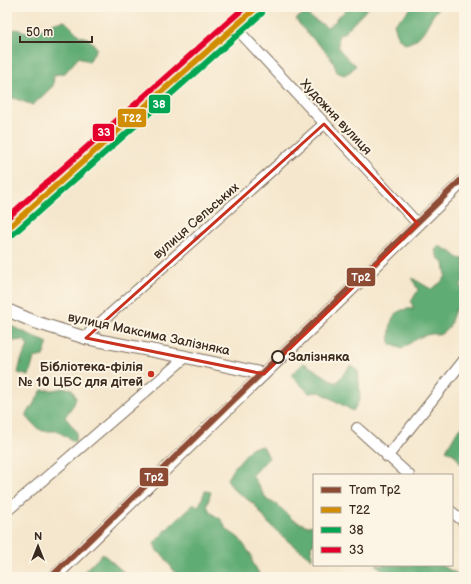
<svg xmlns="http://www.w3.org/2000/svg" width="471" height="584" font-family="'Balsamiq Sans',sans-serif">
  <rect width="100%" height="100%" fill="#fcf5e5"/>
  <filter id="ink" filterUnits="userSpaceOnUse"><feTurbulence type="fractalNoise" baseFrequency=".025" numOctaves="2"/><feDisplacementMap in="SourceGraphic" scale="8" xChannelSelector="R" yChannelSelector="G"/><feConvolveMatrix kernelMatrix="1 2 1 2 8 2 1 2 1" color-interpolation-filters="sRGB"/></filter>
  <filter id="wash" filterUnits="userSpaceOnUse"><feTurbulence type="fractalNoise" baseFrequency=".012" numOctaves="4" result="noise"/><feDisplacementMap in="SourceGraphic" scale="16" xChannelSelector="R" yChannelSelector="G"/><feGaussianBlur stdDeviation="0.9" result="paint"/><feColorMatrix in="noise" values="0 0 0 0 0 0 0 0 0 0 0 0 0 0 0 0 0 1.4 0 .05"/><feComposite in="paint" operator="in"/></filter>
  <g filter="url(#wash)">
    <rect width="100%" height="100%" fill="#f5e7cd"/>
    <path fill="#61ac75" stroke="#4e6b4a" d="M348,7H369L345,32L338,36L339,49L350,61L356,65L351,71L344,75L337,72C331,49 308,39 296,19L306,12L311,18L327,27L336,21V18L342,14Z
      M412,7H440C426,20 427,38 406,44L398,38L394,23L401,18Z
      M65,21L80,36L88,38L97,48L89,62L79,57L65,73L54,75L53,86L33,105L13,98L7,101V35L15,29L35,34C45,27 53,22 65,21Z
      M439,246L451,252L460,259L464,258V273L463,274L464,278L461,285L463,303L455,310L449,327L440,335C428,330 411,342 402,349L390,344C389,325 390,307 414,309L411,302L418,290L412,278L431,289L440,283L446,276L444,263L438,258L435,250Z
      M7,324L48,343L43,356L34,358L29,376L18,373L21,360L28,346L24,340L14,341L7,344Z
      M304,363L336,383L351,365L358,371L360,399L353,411L320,392L309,393L291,375Z
      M64,388L72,389L76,398L74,404L65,417L77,432L75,442L57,431H43L37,428L26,416L42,390H53Z
      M464,426V469L455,455L446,450L457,431Z
      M263,446L269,458L252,475L267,500L278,505L293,520L308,526L314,525V544L311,545L312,559L289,542L268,523L254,504L234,490L227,479L233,469L251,448Z
      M205,491L211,492L207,506L211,513L222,520L226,529L239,538L252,556V561L261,577H178L163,555L157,551L154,543L174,522L194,504L199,506Z
      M103,554L127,575L129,577H78Z
      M376,565H440L464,577H392Z"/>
  </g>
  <g filter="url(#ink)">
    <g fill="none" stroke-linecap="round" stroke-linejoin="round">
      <defs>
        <path id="minor" d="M235,27L418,224
          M86,338L91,331L324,124
          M357,428L409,475
          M387,457L464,360
          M7,511L186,357
          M452,512L464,522"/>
        <path id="tertiary" d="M7,310L35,322L86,338L186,357L264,374
          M54,577L464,180"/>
        <path id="secondary" d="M7,229L257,7"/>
      </defs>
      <use href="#minor" stroke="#7c6c5b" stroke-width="12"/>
      <use href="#tertiary" stroke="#7c6c5b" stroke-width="14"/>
      <use href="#secondary" stroke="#7c6c5b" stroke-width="16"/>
      <use href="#minor" stroke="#fff" stroke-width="10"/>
      <use href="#tertiary" stroke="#fff" stroke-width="12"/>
      <use href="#secondary" stroke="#fff" stroke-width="14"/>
      <defs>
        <path id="bus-1" d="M7,229L257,7"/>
        <path id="bus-2" d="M12,235L262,13"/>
        <path id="bus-3" d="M7,218L245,7"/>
      </defs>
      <use href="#bus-1" stroke="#fcf5e5" stroke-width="9"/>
      <use href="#bus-2" stroke="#fcf5e5" stroke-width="9"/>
      <use href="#bus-3" stroke="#fcf5e5" stroke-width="9"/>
      <use href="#bus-1" stroke="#d18d06" stroke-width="6"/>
      <use href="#bus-2" stroke="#00a651" stroke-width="6"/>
      <use href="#bus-3" stroke="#e4002b" stroke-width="6"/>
      <defs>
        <path id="tram-1" d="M51,577L464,177"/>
      </defs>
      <use href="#tram-1" stroke="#fcf5e5" stroke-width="9"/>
      <use href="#tram-1" stroke="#8e4b34" stroke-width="6"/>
    </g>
    <defs><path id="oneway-solid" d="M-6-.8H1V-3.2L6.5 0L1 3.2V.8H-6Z"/></defs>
    <g fill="#a79f9a">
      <use href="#oneway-solid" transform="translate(295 150) rotate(137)"/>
      <use href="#oneway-solid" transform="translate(198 236) rotate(139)"/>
    </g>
  </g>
  <path fill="none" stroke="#c8321e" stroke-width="3" stroke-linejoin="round" d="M324,124L418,224L264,374L86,338Z"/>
  <circle fill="#fcf5e5" stroke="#3b2a1e" stroke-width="2" cx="278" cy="357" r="6"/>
  <circle fill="#c8321e" stroke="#fcf5e5" stroke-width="1.5" cx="151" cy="374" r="4"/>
  <g text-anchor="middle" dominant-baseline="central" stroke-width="4" stroke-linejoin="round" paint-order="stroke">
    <g font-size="13" fill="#3b2a1e" stroke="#fcf5e5">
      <text transform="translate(336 117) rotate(47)">Художня вулиця</text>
      <text transform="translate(196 221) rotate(-41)">вулиця Сельських</text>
      <text transform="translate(149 334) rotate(12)">вулиця Максима Залізняка</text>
    </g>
    <g font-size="13" font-weight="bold" fill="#3b2a1e" stroke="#fcf5e5" text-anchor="start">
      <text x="288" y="357">Залізняка</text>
    </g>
    <g font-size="13" font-weight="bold" fill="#3b2a1e" stroke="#fcf5e5" text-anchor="end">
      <text x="143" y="367">Бібліотека-філія<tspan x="143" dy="15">№ 10 ЦБС для дітей</tspan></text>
    </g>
  </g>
  <g stroke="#fcf5e5" stroke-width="1.5">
    <rect x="148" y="94" width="23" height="20" rx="4" fill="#00a651"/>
    <rect x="117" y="108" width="30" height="20" rx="4" fill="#d18d06"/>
    <rect x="92" y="123" width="23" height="19" rx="4" fill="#e4002b"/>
    <rect x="346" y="267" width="30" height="20" rx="4" fill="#8e4b34"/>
    <rect x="139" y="467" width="30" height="20" rx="4" fill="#8e4b34"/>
  </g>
  <g font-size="11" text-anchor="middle" font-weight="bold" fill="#fff">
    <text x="159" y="108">38</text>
    <text x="132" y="122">Т22</text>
    <text x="104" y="136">33</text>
    <text x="361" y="281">Тр2</text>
    <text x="154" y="481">Тр2</text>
  </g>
  <rect width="471" height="584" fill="none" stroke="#fcf5e5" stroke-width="24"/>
  <rect x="313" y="474" width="140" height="92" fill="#fcf5e5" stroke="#afa495"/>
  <rect x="321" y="487" width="20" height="6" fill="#8e4b34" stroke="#afa495"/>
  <text x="349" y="494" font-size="12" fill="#3b2a1e">Tram Тр2</text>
  <rect x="321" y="507" width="20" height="6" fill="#d18d06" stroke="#afa495"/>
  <text x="349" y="514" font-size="12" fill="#3b2a1e">Т22</text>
  <rect x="321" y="527" width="20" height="6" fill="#00a651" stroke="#afa495"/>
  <text x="349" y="534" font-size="12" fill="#3b2a1e">38</text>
  <rect x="321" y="547" width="20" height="6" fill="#e4002b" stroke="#afa495"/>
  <text x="349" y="554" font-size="12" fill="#3b2a1e">33</text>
  <g transform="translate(38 546)" stroke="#fcf5e5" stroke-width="3" paint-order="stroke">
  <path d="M0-3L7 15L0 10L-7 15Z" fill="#3b2a1e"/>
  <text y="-6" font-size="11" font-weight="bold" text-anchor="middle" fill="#3b2a1e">N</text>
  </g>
  <path d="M20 36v6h72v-6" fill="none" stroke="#3b2a1e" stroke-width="2"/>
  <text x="26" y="36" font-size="12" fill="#3b2a1e" stroke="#fcf5e5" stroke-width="3" paint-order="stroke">50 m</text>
</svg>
